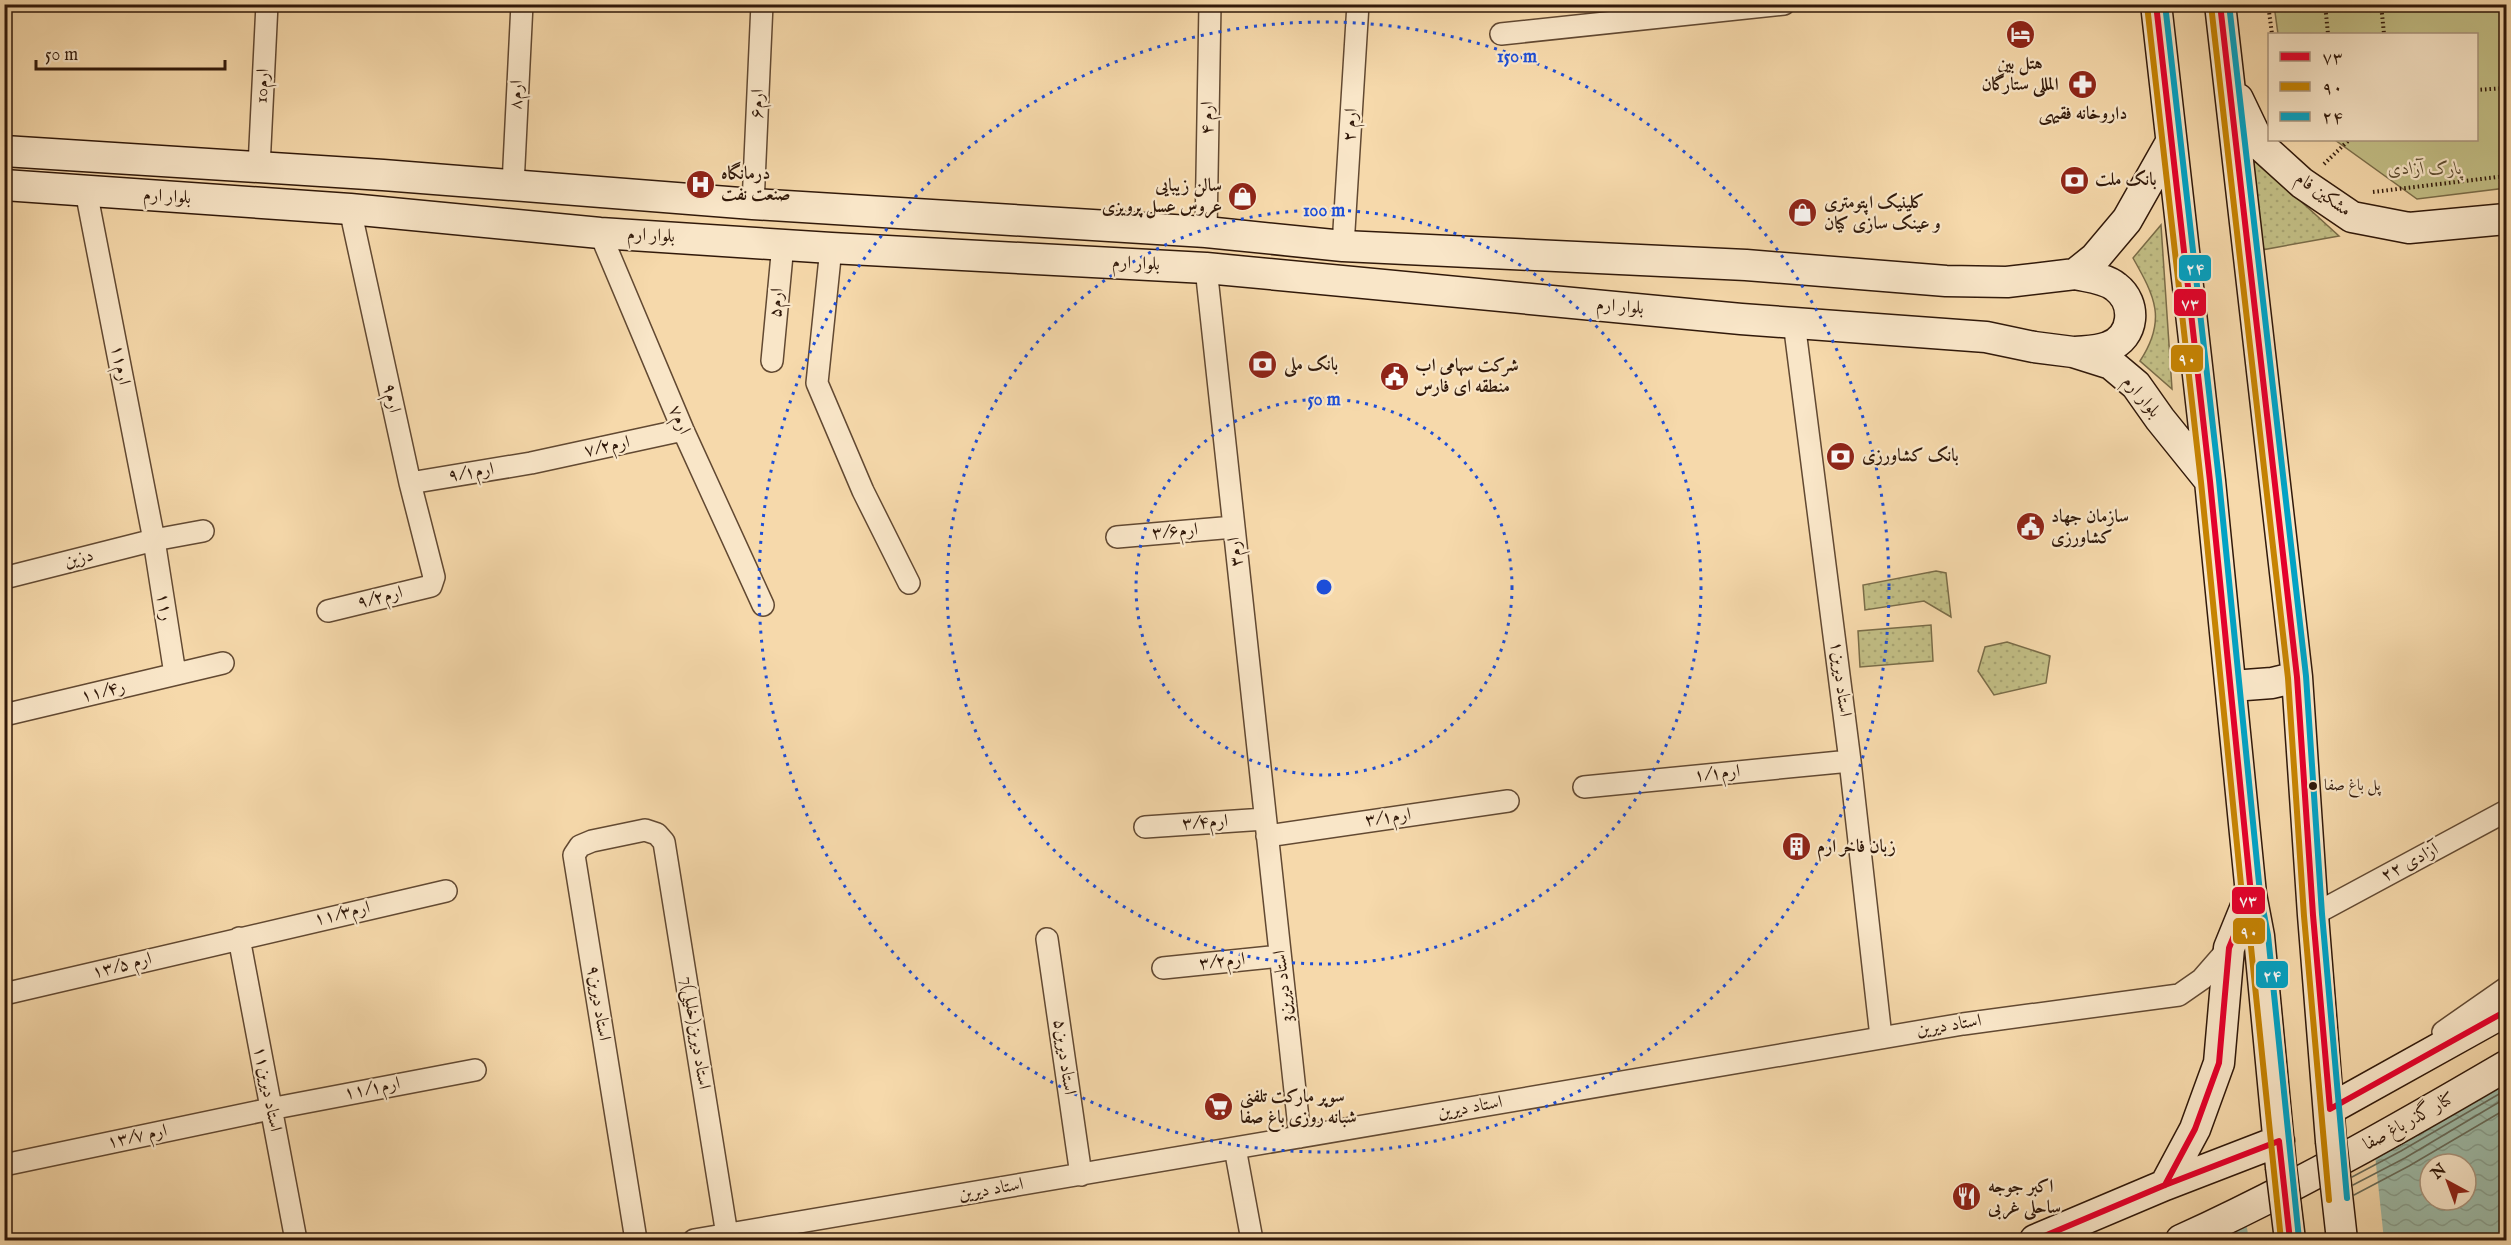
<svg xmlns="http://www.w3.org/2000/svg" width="2511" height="1245" font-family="'IM FELL English',Amiri,serif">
  <defs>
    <pattern id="grass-dots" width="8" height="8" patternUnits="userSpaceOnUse" patternTransform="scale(1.5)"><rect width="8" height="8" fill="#c2be85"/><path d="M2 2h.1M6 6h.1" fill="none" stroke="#a7a372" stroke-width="1.8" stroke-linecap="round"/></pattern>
    <pattern id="water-waves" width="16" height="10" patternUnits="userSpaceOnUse" patternTransform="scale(1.5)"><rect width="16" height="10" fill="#9dbaa7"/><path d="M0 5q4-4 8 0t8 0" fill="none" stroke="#889f8e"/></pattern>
  </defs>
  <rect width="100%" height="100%" fill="#f6d9ab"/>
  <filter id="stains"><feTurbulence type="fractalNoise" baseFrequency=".00333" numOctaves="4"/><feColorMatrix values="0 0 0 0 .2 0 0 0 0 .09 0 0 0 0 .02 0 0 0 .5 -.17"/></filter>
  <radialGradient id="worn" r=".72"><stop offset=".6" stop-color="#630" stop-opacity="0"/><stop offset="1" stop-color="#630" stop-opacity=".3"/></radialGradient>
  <path fill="url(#grass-dots)" stroke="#7a6c48" stroke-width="1.5" d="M2240,146L2339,236L2256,251Z
    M2161,225L2172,389L2140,361C2167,320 2155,297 2133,258Z
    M1936,571L1946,573L1951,617L1924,601L1865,610L1863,585Z
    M1931,625L1933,661L1860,667L1858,631Z
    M2007,642L2050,656L2046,683L1994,695L1978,671L1985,647Z"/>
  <path fill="#c2be85" stroke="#7a6c48" stroke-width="1.5" d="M2274,5H2506V188L2417,199L2335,140H2476V34H2278Z"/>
  <path fill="url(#water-waves)" stroke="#727a68" stroke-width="1.5" fill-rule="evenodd" d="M2506,1083V1240H2217L2398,1146ZM2430,1164H2466V1200H2430Z"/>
  <path fill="#f6d9ab" d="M2375,1155L2384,1240H2249L2246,1222Z"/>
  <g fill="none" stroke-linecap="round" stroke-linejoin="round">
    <path stroke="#676a58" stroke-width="1.5" d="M2352,1177L2401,1151L2506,1090
      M2353,1185L2405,1158L2506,1098
      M2354,1195L2409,1166L2506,1109"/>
    <defs>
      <path id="street" d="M1501,34L1784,4
        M259,167L267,4
        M513,185L522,4
        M86,191L154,540L175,674
        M753,204L762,4
        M1206,232L1210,4
        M600,233L683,430L763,605
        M1343,246L1358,4
        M831,248L817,383L863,491L909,583
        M1206,268L1300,1137
        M1794,322L1850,761L1881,1037
        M772,361L783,244
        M410,483L531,463L683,430
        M1117,537L1234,527
        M4,578L154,540L203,531
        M328,611L431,586L434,577L410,483L350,209
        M4,715L223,663
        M1584,787L1850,761
        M1145,827L1265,819
        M1267,836L1508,801
        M2313,915L2506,811
        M239,938L296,1240
        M1047,939L1081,1175
        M1163,968L1280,956
        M4,994L446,891
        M2443,1032L2506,988
        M1235,1148L1252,1240
        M4,1165L270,1109L475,1070
        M636,1240L574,855L580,846L592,841L645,830L657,834L664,842L727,1235
        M694,1240L1963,1024L2179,995L2202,979L2229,948"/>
      <path id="secondary" d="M2156,4L2210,481L2251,894L2259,936L2281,1167
        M2220,4L2297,677L2313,915L2331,1141
        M2238,99L2260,145L2302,183L2352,217L2409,228L2506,219
        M4,151L383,175L753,204L1206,232L1343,246L1746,265L1946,281L2007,282L2075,274L2095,258L2127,220L2171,142
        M4,185L350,209L600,233L831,248L1206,268L1741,319L1986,337L2034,347L2073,352L2111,364L2136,385L2160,419L2210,481
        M2075,274C2088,277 2105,278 2116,287C2137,303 2135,337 2108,347C2098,351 2086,351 2076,352
        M2232,686L2272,683L2297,677
        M2330,1109L2506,1011
        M2165,1185L2195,1129L2219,1063L2229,948L2251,894
        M2035,1240L2165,1185L2279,1141
        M2181,1240C2293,1189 2400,1128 2506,1066"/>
    </defs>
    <use href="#street" stroke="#624932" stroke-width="24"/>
    <use href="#secondary" stroke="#31190a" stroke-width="33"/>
    <path stroke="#31190a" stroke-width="4" stroke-dasharray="1.5 3" stroke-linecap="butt" d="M2268,4L2272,34
      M2325,4L2328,34
      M2381,4L2384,34
      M2476,90L2506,88
      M2324,164L2349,140
      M2373,192L2506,176"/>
    <use href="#street" stroke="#f9e6c8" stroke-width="21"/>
    <use href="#secondary" stroke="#f9e6c8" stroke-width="30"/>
    <defs>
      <path id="secondary-bridge" d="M2331,1141L2342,1240
        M2281,1167L2290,1240"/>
    </defs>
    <use href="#secondary-bridge" stroke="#31190a" stroke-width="33" stroke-linecap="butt"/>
    <use href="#secondary-bridge" stroke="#f9e6c8" stroke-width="30"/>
    <defs>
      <path id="bus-1" d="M2156,4L2210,481L2251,894L2229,948L2219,1063L2195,1129L2165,1185
        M2220,4L2297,677L2313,915L2330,1109L2506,1011
        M2035,1240L2165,1185L2279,1141L2290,1240"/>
      <path id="bus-2" d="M2147,5L2201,482L2242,895L2250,937L2281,1240
        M2211,5L2288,678L2304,916L2329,1200"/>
      <path id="bus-3" d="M2165,4L2219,480L2260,893L2268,935L2299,1239
        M2229,4L2306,676L2322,914L2347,1198"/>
    </defs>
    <use href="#bus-1" stroke="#f9e6c8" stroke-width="10"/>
    <use href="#bus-2" stroke="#f9e6c8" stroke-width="10"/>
    <use href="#bus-3" stroke="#f9e6c8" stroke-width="10"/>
    <use href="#bus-1" stroke="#e4002b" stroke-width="6"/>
    <use href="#bus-2" stroke="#c68302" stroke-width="6"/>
    <use href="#bus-3" stroke="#02a2c4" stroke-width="6"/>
  </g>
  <g fill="none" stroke="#1d4ed8" stroke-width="3" stroke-dasharray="3 6">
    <circle cx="1324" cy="587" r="188"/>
    <circle cx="1324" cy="587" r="377"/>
    <circle cx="1324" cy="587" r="565"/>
  </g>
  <defs>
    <symbol id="hotel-disc" viewBox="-11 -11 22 22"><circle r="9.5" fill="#8f2418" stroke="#f9e6c8"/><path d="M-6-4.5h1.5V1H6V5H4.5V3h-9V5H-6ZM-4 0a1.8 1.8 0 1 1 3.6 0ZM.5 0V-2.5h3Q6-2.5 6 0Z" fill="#fff"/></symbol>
    <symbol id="pharmacy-disc" viewBox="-11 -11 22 22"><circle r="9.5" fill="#8f2418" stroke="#f9e6c8"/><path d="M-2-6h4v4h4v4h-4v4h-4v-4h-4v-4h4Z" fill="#fff"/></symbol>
    <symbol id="bank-disc" viewBox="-11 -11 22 22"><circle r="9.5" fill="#8f2418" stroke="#f9e6c8"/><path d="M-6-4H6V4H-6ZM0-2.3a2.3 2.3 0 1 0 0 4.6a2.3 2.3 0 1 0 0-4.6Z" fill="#fff"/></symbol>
    <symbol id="hospital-disc" viewBox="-11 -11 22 22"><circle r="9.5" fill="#8f2418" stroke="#f9e6c8"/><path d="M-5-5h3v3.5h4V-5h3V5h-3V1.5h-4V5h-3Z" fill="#fff"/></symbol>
    <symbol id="shop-disc" viewBox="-11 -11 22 22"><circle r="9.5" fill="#8f2418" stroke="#f9e6c8"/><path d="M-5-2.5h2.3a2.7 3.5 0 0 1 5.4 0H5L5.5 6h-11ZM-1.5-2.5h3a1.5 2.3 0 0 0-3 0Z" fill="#fff"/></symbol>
    <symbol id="civic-disc" viewBox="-11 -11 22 22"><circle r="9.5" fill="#8f2418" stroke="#f9e6c8"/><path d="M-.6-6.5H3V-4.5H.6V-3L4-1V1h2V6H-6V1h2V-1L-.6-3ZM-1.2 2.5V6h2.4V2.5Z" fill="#fff"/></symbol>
    <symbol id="building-disc" viewBox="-11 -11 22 22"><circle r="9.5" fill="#8f2418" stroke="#f9e6c8"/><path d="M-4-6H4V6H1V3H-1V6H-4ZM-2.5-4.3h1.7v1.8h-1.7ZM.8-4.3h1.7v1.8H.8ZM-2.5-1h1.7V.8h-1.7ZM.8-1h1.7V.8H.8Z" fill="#fff"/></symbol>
    <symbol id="supermarket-disc" viewBox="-11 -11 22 22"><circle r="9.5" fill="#8f2418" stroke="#f9e6c8"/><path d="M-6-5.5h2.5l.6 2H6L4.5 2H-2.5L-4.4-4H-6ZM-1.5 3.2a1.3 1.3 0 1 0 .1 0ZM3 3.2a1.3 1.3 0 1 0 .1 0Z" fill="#fff"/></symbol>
    <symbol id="restaurant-disc" viewBox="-11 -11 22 22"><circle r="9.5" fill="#8f2418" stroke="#f9e6c8"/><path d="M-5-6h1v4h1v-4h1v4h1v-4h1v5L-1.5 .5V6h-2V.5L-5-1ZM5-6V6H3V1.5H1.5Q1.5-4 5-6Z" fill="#fff"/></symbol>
  </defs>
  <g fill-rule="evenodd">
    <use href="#hotel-disc" x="2004" y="18" width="33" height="33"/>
    <use href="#pharmacy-disc" x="2066" y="68" width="33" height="33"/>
    <use href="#bank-disc" x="2058" y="164" width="33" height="33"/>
    <use href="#hospital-disc" x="684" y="168" width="33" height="33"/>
    <use href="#shop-disc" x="1226" y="180" width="33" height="33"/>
    <use href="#shop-disc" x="1786" y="196" width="33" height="33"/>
    <use href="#bank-disc" x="1246" y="348" width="33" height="33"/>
    <use href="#civic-disc" x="1378" y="360" width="33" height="33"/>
    <use href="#bank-disc" x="1824" y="440" width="33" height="33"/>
    <use href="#civic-disc" x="2014" y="510" width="33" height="33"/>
    <use href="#building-disc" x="1780" y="830" width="33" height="33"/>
    <use href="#supermarket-disc" x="1202" y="1090" width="33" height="33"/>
    <use href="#restaurant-disc" x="1950" y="1180" width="33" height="33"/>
  </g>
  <circle fill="#31190a" stroke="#f9e6c8" stroke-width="2" cx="2313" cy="786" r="5"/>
  <g text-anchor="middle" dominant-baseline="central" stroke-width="4.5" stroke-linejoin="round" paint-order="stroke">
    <g font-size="16" fill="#31190a" stroke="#f9e6c8" text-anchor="start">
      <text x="2324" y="786">پل باغ صفا</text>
    </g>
    <g font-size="18" font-weight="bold" fill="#31190a" stroke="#f9e6c8" text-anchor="start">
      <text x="2020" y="64" text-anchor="middle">هتل بین<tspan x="2020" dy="21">المللی ستارگان</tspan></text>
      <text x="2083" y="114" text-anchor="middle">داروخانه فقیهی</text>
      <text x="721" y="174">درمانگاه<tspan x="721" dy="21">صنعت نفت</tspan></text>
      <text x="2095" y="180">بانک ملت</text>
      <text x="1222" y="186" text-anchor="end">سالن زیبایی<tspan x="1222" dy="21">عروس عسل پرويزی</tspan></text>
      <text x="1824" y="203">کلینیک اپتومتری<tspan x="1824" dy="21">و عینک سازی کیان</tspan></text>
      <text x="1284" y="365">بانک ملی</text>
      <text x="1415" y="366">شرکت سهامی اب<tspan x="1415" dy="21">منطقه ای فارس</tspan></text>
      <text x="1862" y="456">بانک کشاورزی</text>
      <text x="2051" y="517">سازمان جهاد<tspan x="2051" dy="21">کشاورزی</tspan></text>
      <text x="1817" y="847">زبان فاخر ارم</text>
      <text x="1240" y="1097">سوپر مارکت تلفنی<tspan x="1240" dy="21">شبانه روزی باغ صفا</tspan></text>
      <text x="1988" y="1187">اکبر جوجه<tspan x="1988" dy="21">ساحلی غربی</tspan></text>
    </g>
    <g font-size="18" fill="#31190a" stroke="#f9e6c8">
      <text transform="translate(263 86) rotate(-87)">ارم10</text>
      <text transform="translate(517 95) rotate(-87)">ارم۸</text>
      <text transform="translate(758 104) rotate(-87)">ارم۶</text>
      <text transform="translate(1208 118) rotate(-89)">ارم ۴</text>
      <text transform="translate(1351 125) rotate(-86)">ارم ۲</text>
      <text transform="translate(2323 195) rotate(35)">مشکین فام</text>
      <text transform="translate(167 197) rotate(4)">بلوار ارم</text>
      <text transform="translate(651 236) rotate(3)">بلوار ارم</text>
      <text transform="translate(1136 264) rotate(3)">بلوار ارم</text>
      <text transform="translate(777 303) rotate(-85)">ارم۵</text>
      <text transform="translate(1620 307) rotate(5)">بلوار ارم</text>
      <text transform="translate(120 365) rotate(79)">ارم۱۱</text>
      <text transform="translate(2141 397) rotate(50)">بلوار ارم</text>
      <text transform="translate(391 398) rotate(78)">ارم۹</text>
      <text transform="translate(679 420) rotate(67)">ارم۷</text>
      <text transform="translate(607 447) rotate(-12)">۷/۲ارم</text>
      <text transform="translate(471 473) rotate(-9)">۹/۱ارم</text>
      <text transform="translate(1175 532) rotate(-5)">۳/۶ارم</text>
      <text transform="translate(1236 552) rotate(-96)">ارم۳</text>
      <text transform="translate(79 559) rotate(-14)">دزین</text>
      <text transform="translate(380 598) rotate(-14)">۹/۲ارم</text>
      <text transform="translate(164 607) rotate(81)">۱۱ر</text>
      <text transform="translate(1840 679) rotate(83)">استاد دیرین۱</text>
      <text transform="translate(103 692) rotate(-14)">۱۱/۴ر</text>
      <text transform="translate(1717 774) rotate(-6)">۱/۱ارم</text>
      <text transform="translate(1388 818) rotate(-8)">۳/۱ارم</text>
      <text transform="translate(1205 823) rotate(-4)">۳/۴ارم</text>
      <text transform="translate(2410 863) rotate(-28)">آزادی ۲۲</text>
      <text transform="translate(342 914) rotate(-13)">۱۱/۳ارم</text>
      <text transform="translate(1222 962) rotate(-6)">۳/۲ارم</text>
      <text transform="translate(122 966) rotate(-14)">۱۳/۵ ارم</text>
      <text transform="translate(1284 986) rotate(-96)">3استاد دیرین</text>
      <text transform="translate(598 1003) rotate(81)">استاد دیرین۹</text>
      <text transform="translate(1949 1026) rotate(-9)">استاد دیرین</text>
      <text transform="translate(695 1033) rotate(81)">7استاد دیرین(خلیلی)</text>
      <text transform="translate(1064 1057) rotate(82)">استاد دیرین۵</text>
      <text transform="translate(267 1089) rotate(79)">استاد دیرین۱۱</text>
      <text transform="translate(372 1089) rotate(-11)">۱۱/۱ارم</text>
      <text transform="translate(1470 1108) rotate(-10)">استاد دیرین</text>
      <text transform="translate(2409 1122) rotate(-29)">کنار گذر باغ صفا</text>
      <text transform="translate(137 1137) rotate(-12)">۱۳/۷ ارم</text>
      <text transform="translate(991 1190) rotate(-10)">استاد دیرین</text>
    </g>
    <g font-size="18" font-style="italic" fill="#5c4b2f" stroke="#f9e6c8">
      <text x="2425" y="169">پارک آزادی</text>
    </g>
  </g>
  <circle cx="1324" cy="587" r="9" fill="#1d4ed8" stroke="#f9e6c8" stroke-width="3"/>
  <g font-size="18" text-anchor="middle" font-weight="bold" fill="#1d4ed8" stroke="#f9e6c8" stroke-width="4.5" stroke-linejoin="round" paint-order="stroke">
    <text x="1517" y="62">150 m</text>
    <text x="1324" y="216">100 m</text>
    <text x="1324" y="405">50 m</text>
  </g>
  <g stroke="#f9e6c8" stroke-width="2">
    <rect x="2178" y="254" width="34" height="28" rx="6" fill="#02a2c4"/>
    <rect x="2173" y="288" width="34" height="29" rx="6" fill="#e4002b"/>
    <rect x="2170" y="344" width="34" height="29" rx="6" fill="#c68302"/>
    <rect x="2231" y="886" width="35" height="29" rx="6" fill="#e4002b"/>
    <rect x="2232" y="917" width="34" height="28" rx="6" fill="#c68302"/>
    <rect x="2255" y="960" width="34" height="29" rx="6" fill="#02a2c4"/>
  </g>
  <g font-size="16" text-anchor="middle" font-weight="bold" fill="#fff">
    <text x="2195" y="274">۲۴</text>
    <text x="2190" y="309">۷۳</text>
    <text x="2187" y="364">۹۰</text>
    <text x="2248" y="906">۷۳</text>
    <text x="2249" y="937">۹۰</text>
    <text x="2272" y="981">۲۴</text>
  </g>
  <rect width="2511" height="1245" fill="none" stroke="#f6d9ab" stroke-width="24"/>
  <rect x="6" y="6" width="2499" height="1233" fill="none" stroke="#31190a" stroke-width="3"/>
  <rect x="12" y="12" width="2487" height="1221" fill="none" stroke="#31190a" stroke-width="1.5"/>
  <rect x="2268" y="33" width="210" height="108" fill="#f9e6c8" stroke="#a9947c" stroke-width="1.5"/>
  <rect x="2280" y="52" width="30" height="9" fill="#e4002b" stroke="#a9947c" stroke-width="1.5"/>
  <text x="2322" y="63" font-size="18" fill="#31190a">۷۳</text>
  <rect x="2280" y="82" width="30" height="9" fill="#c68302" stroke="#a9947c" stroke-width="1.5"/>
  <text x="2322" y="93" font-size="18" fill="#31190a">۹۰</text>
  <rect x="2280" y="112" width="30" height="9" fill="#02a2c4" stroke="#a9947c" stroke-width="1.5"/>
  <text x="2322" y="123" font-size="18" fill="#31190a">۲۴</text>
  <g transform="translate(2448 1182) rotate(319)"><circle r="28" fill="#f9e6c8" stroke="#a9947c" stroke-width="1.5"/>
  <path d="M0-4.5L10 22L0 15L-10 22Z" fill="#8f2418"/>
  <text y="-9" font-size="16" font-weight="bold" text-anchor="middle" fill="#31190a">N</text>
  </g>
  <path d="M36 60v9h189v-9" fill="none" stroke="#31190a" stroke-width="3"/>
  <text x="45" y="60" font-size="18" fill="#31190a" stroke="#f9e6c8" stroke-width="4.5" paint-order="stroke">50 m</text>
  <rect width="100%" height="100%" filter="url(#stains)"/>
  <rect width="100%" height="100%" fill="url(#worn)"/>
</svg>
